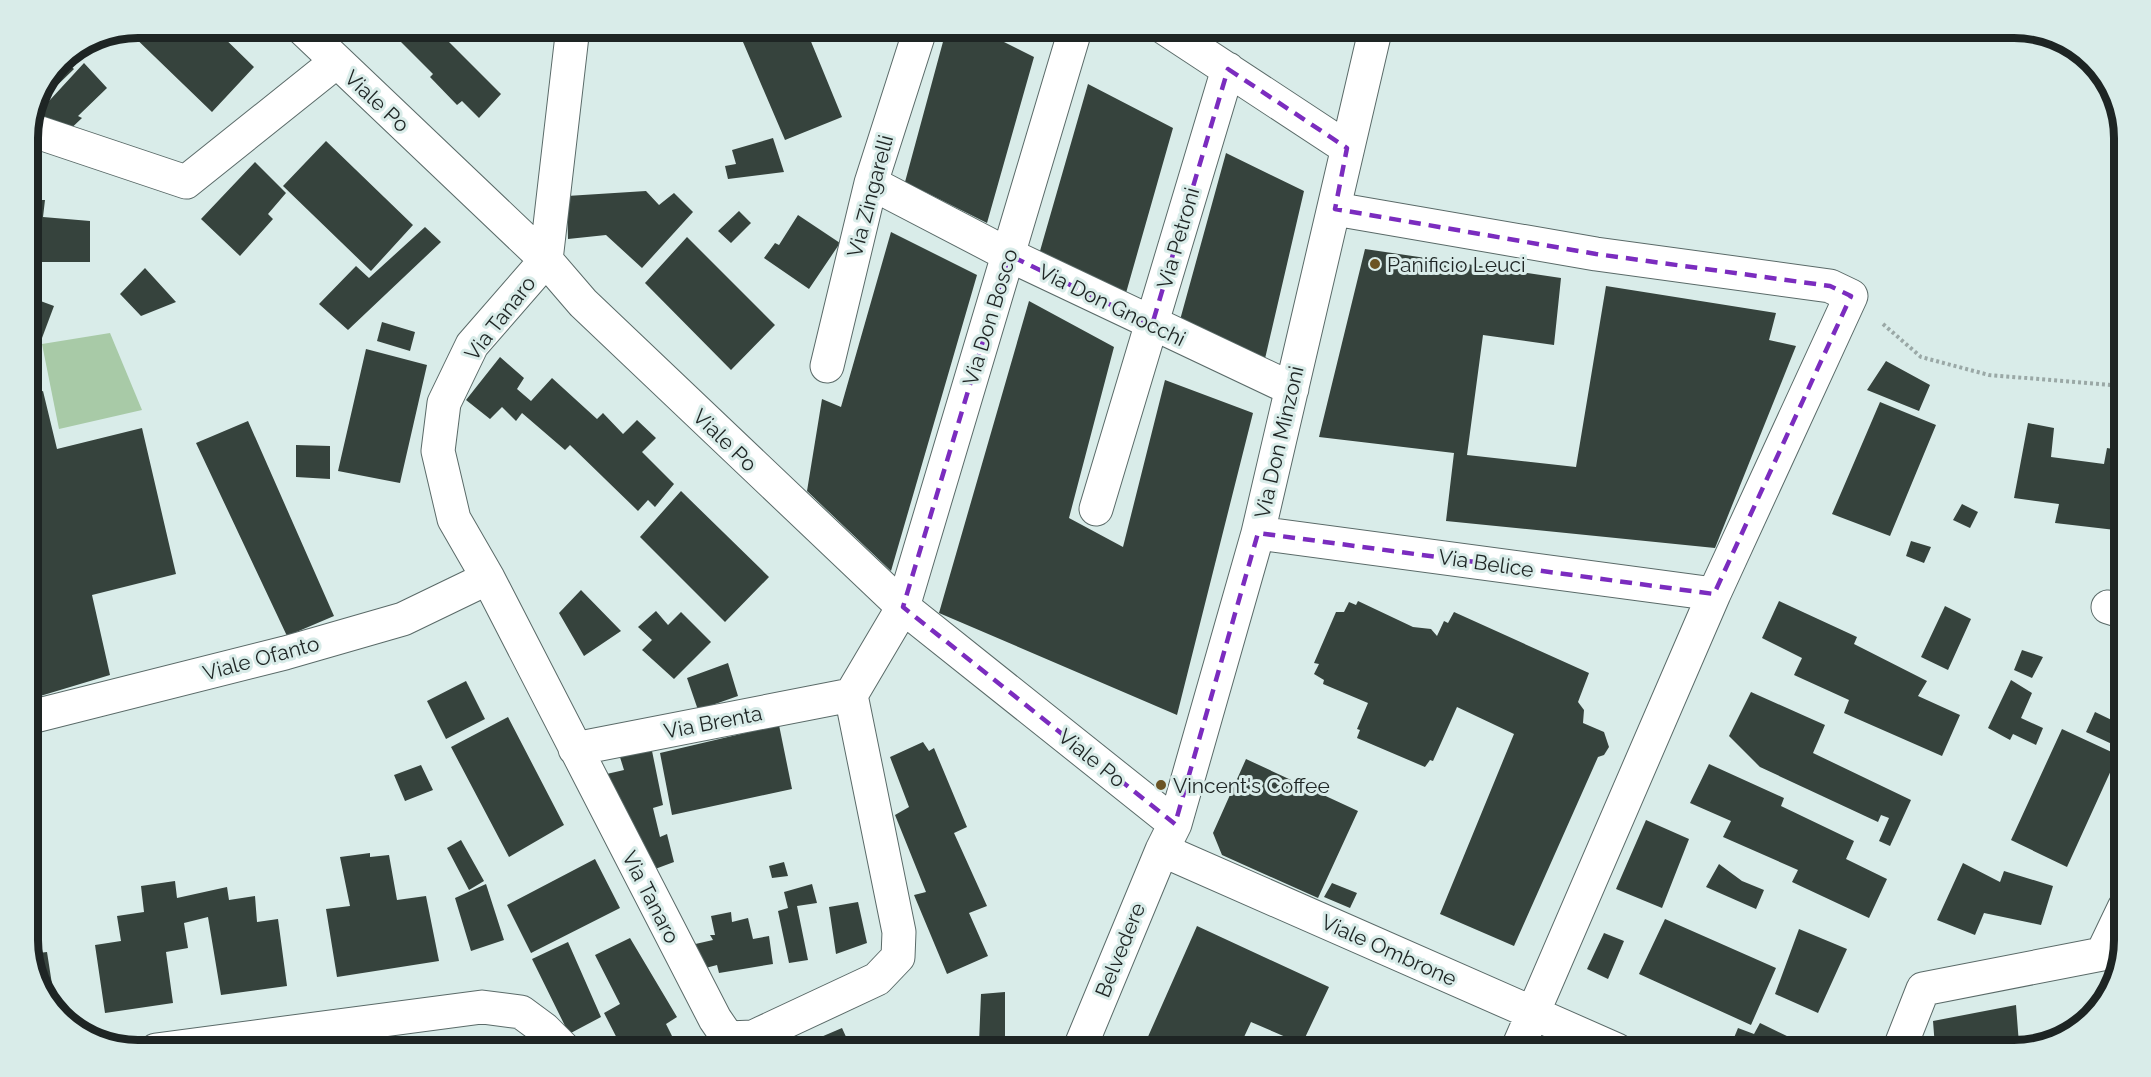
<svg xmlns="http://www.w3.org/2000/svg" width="2151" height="1077" font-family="Raleway,sans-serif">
  <rect width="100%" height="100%" fill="#d9ece9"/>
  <path fill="#a8caa7" d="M110,333L142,410L59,429L42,344Z"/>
  <path fill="#36433d" d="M138,27H213L254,67L212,112L126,29Z
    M386,27H459L447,40L501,94L479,118L462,101L457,105L430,77L433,74Z
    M693,27H729L698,41Z
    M805,27L842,117L785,140L737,28Z
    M947,27H974L1034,57L987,223L905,182Z
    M62,58L74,69L40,102L60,59Z
    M84,63L107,88L78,116L82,118L63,136L38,113Z
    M1088,84L1173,128L1126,293L1040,251Z
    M773,138L784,172L728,179L725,166L736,164L732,150Z
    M326,141L413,225L371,271L283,186Z
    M1226,153L1304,191L1264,363L1180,320Z
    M255,162L286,193L268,214L273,219L240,256L201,219Z
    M646,191L659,205L674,193L693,212L642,268L606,235L568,239L567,196Z
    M27,200H45L43,217L90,221V262H27Z
    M739,211L751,223L731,243L718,231Z
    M798,215L840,243L809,289L764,258L775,243L779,245Z
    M425,227L441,242L348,330L319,304L356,266L369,278Z
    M891,232L977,275L891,571L807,491L822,399L841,407Z
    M687,237L775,325L731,370L645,283Z
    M1365,249L1561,278L1554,345L1483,335L1467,455L1576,467L1606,286L1776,313L1769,340L1796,346L1715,548L1446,521L1454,453L1319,437Z
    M145,268L176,302L141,316L120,294Z
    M27,296L54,306L42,338L27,334Z
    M1029,301L1114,347L1069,518L1123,547L1165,380L1253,413L1177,715L939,613Z
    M382,322L415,332L410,351L377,341Z
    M366,349L427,365L400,483L338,471Z
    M500,357L524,378L517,389L531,401L552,378L597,419L603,413L623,434L637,420L656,438L642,452L674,484L655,507L648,500L638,511L570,445L565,450L522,413L516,421L502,407L490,419L466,400Z
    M1886,361L1930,385L1919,411L1867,390Z
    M43,391L57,449L142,428L176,574L92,595L110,675L27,700V395Z
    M1880,402L1936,425L1890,536L1832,514Z
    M248,421L334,616L287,636L196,443Z
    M2028,423L2054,428L2051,457L2104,464L2107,448L2124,451L2118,478L2124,479V531L2055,523L2059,504L2014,498Z
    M296,445L330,446V479L296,477Z
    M681,491L769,577L725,622L640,537Z
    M1962,504L1978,512L1970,528L1953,520Z
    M1911,541L1931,547L1924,563L1906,556Z
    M581,590L621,631L584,656L559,613Z
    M1358,601L1413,627L1431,629L1437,636L1444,621L1448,623L1454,612L1589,673L1578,702L1584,710L1583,723L1604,732L1609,747L1604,755L1598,757L1514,946L1440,914L1514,734L1457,707L1433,761L1430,760L1425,767L1357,738L1360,730L1357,729L1368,703L1323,684L1324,680L1314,674L1319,664L1314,663L1336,612H1344L1349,602L1356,605Z
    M1779,601L1857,637L1854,644L1927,681L1918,696L1960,715L1942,756L1844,713L1849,700L1794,675L1802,658L1762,638Z
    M1945,606L1971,619L1948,670L1921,657Z
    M656,611L668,625L681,612L711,642L674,679L642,650L652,640L638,627Z
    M2022,650L2043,657L2032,678L2014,670Z
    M728,663L738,696L698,710L687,678Z
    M2011,680L2032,693L2021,718L2043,728L2036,745L2013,734L2010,740L1988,728Z
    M466,681L485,719L446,739L427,701Z
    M1751,692L1825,725L1813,753L1911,800L1890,846L1879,841L1889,818L1881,815L1878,822L1760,767L1729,736Z
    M2095,712L2120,724L2112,744L2086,732Z
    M508,717L564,825L509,857L451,747Z
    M779,725L792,789L672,815L660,753Z
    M2062,729L2118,755L2067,867L2011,840Z
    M923,742L929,751L934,748L967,827L954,833L987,906L969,913L988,956L947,974L914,895L926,892L895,815L909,807L890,757Z
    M651,746L663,805L653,808L660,837L667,834L674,862L647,872L598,776L624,770L619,754Z
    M1246,759L1358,811L1318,898L1222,855L1213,833Z
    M1709,764L1784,798L1781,806L1854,841L1846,859L1887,879L1869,918L1792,882L1798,870L1723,837L1731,821L1690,803Z
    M421,765L433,790L405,801L394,775Z
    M1646,820L1689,839L1662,908L1616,889Z
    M461,840L484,881L469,890L447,848Z
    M370,853V857L389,855L397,900L426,896L439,961L337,977L326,909L350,906L340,857Z
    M595,859L620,908L531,953L507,905Z
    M784,862L788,876L772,878L769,866Z
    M1963,863L2000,882L2004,871L2053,886L2041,925L1984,913L1975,935L1937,920Z
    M1719,864L1742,881L1764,890L1756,909L1706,887Z
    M175,881L177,898L227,887L229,900L255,896L257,922L278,919L287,986L221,995L208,917L184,923L188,948L166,952L173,1003L105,1013L95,945L121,941L117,916L144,912L141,886Z
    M1332,883L1357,893L1350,908L1324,897Z
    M486,884L504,940L471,951L455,898Z
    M812,884L817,903L797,906L808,960L789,963L778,911L788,908L784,892Z
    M858,902L867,943L836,954L829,907Z
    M731,912L732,922L748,918L753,939L769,936L773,964L719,973L717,965L698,970L691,945L713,940L710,935H715L711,916Z
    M1665,919L1776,968L1751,1025L1639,974Z
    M1197,926L1329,987L1302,1044L1251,1022L1238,1050H1149L1143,1048Z
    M1799,929L1847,949L1818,1013L1775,994Z
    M1604,933L1624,941L1608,979L1587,969Z
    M630,938L677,1017L666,1024L679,1050H623L604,1013L620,1004L595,955Z
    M568,942L601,1017L569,1034L532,959Z
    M47,952L56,1010L46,1001L30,954Z
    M1005,992V1042L979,1043L981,994Z
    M2016,1005L2019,1044L1980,1050H1950L1935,1047L1933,1021Z
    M1760,1023L1816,1050H1729L1738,1028L1754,1034Z
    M842,1028L852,1050H809L807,1043Z"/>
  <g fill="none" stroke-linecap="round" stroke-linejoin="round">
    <defs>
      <path id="minor" d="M301,27L546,260L583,303L903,607L1175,824
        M573,27L546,260L472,345L444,403L438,451L454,519L488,578L715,1019L728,1038L753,1037L877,979L898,957L899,932L851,695L903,607L1076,27
        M1163,27L1347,148
        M28,129L186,182L336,62
        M871,183L1009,255L1292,389
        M1335,209L1596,254L1830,286L1851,296L1714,594L1517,1050
        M827,366L871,183L921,27
        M1096,509L1228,69
        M1258,533L1714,594
        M2108,607L2124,612
        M27,718L285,653L403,619L488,578
        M575,749L851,695
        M1162,850L1617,1050
        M156,1050L482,1007L521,1012L544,1029L565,1050
        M1079,1050L1162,850L1175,824L1258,533L1376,27
        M1899,1050L1923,989L2102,954L2124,908"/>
    </defs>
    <use href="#minor" stroke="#5a6a68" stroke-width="35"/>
    <path stroke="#9aa8a6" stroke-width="4" stroke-dasharray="3 3" stroke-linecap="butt" d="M1883,324L1921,357L1989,375L2124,386"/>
    <use href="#minor" stroke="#fff" stroke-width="33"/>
  </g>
  <path fill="none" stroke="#7b2cbf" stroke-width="4.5" stroke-dasharray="12 8" stroke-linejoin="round" d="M1228,69L1347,148L1335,209L1596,254L1830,286L1851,296L1714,594L1258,533L1175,824L903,607L1009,255L1152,325Z"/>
  <g fill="#6b5323" stroke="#d9ece9" stroke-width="2">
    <circle cx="1375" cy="264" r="6"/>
    <circle cx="1161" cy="785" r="6"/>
  </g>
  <g text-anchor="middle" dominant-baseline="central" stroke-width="6" stroke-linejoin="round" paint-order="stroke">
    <g font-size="21" fill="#1e2524" stroke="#d9ece9">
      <text transform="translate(377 101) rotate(43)">Viale Po</text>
      <text transform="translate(870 196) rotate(-75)">Via Zingarelli</text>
      <text transform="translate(1178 238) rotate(-74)">Via Petroni</text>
      <text transform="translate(1112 305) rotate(26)">Via Don Gnocchi</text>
      <text transform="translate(990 317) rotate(-73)">Via Don Bosco</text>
      <text transform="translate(500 318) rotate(-52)">Via Tanaro</text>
      <text transform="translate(725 440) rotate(44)">Viale Po</text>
      <text transform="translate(1279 442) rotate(-77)">Via Don Minzoni</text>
      <text transform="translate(1486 563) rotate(8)">Via Belice</text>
      <text transform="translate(261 658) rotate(-15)">Viale Ofanto</text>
      <text transform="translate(713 722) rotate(-11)">Via Brenta</text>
      <text transform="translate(1092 758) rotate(39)">Viale Po</text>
      <text transform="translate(651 897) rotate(63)">Via Tanaro</text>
      <text transform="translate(1120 950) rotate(-68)">Belvedere</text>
      <text transform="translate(1389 950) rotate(24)">Viale Ombrone</text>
    </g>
    <g font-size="21" fill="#1e2524" stroke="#d9ece9" text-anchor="start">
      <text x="1387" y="264">Panificio Leuci</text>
      <text x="1173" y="785">Vincent's Coffee</text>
    </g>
  </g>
  <path d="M0 0H2151V1077H0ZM138 38H2014A100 100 0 0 1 2114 138V940A100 100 0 0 1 2014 1040H138A100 100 0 0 1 38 940V138A100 100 0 0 1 138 38Z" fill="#d9ece9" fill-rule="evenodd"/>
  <path fill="none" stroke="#1e2524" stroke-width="8" d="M138 38H2014A100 100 0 0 1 2114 138V940A100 100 0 0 1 2014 1040H138A100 100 0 0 1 38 940V138A100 100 0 0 1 138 38Z"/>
</svg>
